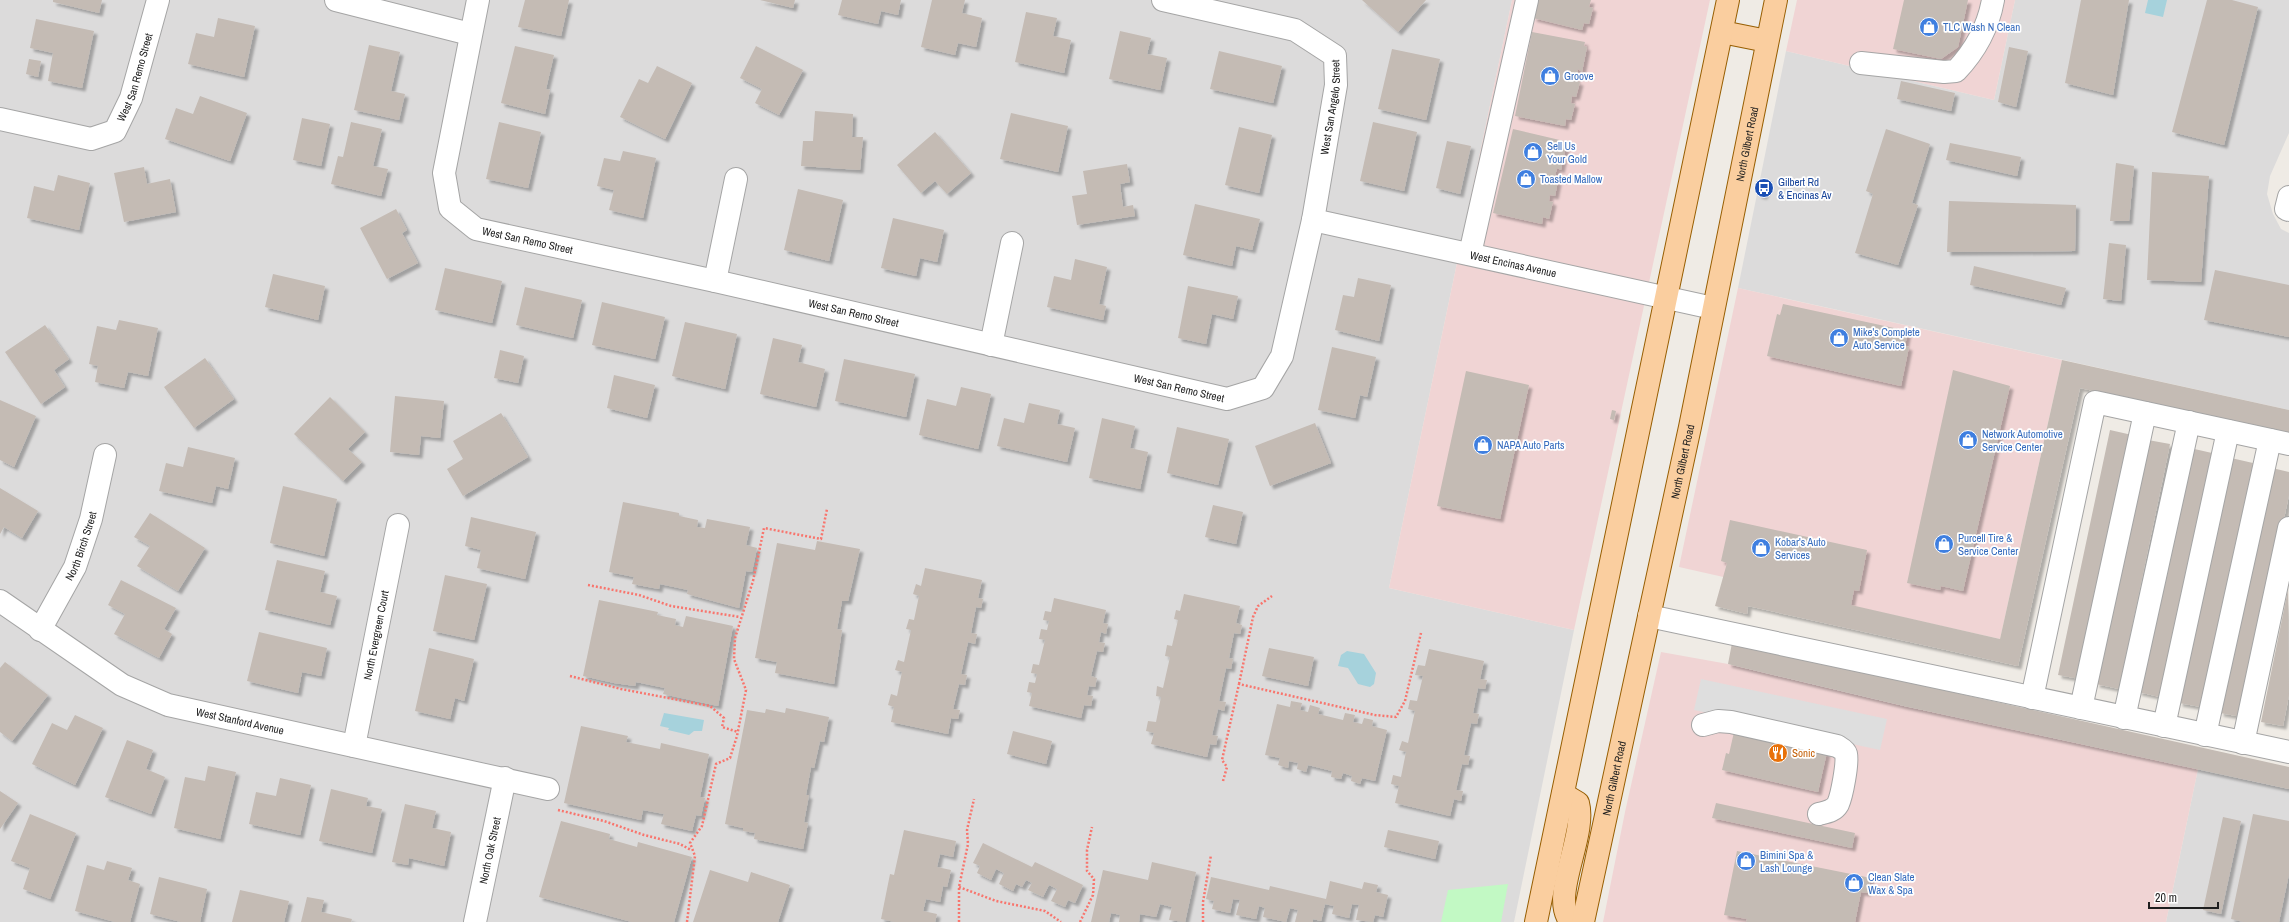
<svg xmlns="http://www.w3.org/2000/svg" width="2289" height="922" font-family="'Archivo Narrow',sans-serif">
  <defs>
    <filter id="shadow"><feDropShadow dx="3.5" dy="3.5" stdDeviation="1" flood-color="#0004"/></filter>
  </defs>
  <rect width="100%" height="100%" fill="#efebe5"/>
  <path fill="#dcdbdb" d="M0,0H1512L1389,588L1574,630L1514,922H0Z
    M2015,0H2289V133L2270,176L2267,194L2273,214L2281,229L2289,233V410L1738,288L1786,51L1994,100Z
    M2198,769L2289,789V922H2166Z"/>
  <path fill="#f0d4d4" d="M1512,0H1710L1574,630L1389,588Z
    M1797,0H2015L1994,100L1786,51Z
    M1738,288L2062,360L2000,639L1679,567Z
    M1661,652L1728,664L1904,706L2198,769L2166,922H1603L1625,812Z"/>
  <path fill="#c2f9c4" d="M1508,884L1501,922H1441L1448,890Z"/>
  <path fill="#dedede" d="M1701,679L1887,719L1880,750L1694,710Z"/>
  <path fill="#a6d2dc" d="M2148,0H2167L2163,17L2145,13Z
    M1347,651L1364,654L1376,673L1374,684L1370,687L1358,684L1348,668L1338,666L1341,655Z
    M664,713L704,720L702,731H694L689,735L668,730L669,728L660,726Z"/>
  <path fill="#c4bbb4" filter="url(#shadow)" d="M53,0H102L99,13L53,2Z
    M525,0H569L561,36L518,27Z
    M760,0H795L793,8Z
    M842,0H901L898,15L881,11L878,24L838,15Z
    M932,0H965L962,13L982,18L976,47L958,43L955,55L921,47Z
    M1362,0H1426L1398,32Z
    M1538,0H1591L1589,7L1593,8L1589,24L1584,23L1582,30L1533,18Z
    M1904,0H1968L1958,47L1941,59L1893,49Z
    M2081,0H2129L2113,95L2065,83Z
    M2207,0H2232L2258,7L2224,145L2172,132Z
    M1026,12L1057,18L1053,36L1071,40L1064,73L1015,62Z
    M218,18L255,26L244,77L188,64L196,33L214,37Z
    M36,19L94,31L82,88L48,81L53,53L30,48Z
    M1120,31L1151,38L1147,54L1167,58L1160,90L1109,79Z
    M1532,32L1585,42L1584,46L1587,47L1582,72L1578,69L1576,81L1580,82L1576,97L1572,96L1571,103L1575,104L1571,120L1566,119L1565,126L1515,116Z
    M369,45L400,52L391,91L405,94L399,120L354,110Z
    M515,46L554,55L546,89L550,90L545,114L501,103Z
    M756,46L803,70L779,115L755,103L762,89L740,78Z
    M2009,47L2028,51L2016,107L1998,102Z
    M1392,49L1440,59L1426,120L1378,109Z
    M1219,51L1282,66L1273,103L1210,89Z
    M29,59L41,61L38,77L26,74Z
    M657,66L692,83L665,139L620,117L639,79L648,83Z
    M1901,81L1955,93L1951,111L1897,99Z
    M200,96L247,113L230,161L165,139L176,108L193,114Z
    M815,111L853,114L852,137H863L860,170L801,166L803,141H813Z
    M1011,113L1068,126L1058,172L1000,159Z
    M302,118L330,124L321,166L293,160Z
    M351,122L382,129L373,166L388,169L381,196L331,184L338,156L343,157Z
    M499,122L541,132L528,188L486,179Z
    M1373,122L1417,132L1404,191L1360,181Z
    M1239,127L1272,135L1259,193L1225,185Z
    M1513,129L1564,141L1563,146H1566L1561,170L1557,168L1554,180L1558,181L1555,196L1550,195L1549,201L1553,202L1549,219L1543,217L1542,224L1493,213Z
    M1886,129L1930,144L1912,203L1918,205L1898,265L1855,253L1873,194L1866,191Z
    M935,132L971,173L947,194L935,181L921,193L897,165Z
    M1447,141L1471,146L1460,194L1436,188Z
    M1950,143L2021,157L2017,176L1946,160Z
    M623,151L656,158L643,218L609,210L614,190L597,186L604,158L620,161Z
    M2116,163L2134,166L2129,221H2110Z
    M1127,164L1130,182L1120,184L1123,207L1133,205L1135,216L1077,225L1072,196L1087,194L1083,171Z
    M144,167L147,184L170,179L176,212L124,222L114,173Z
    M2152,172L2209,176L2201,282L2147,280Z
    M58,175L90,183L79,230L27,218L34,186L54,191Z
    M1762,180L1768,181L1764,196L1758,195Z
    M798,189L843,200L829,261L784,250Z
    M1949,201L2076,205L2075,251L1947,252Z
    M1195,204L1260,219L1252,250L1236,246L1232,266L1183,255Z
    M396,209L407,230L402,233L418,263L387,279L360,228Z
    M893,218L944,230L937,262L920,258L916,276L881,268Z
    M2109,243L2126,245L2121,301L2103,299Z
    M1075,259L1107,267L1099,304L1106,306L1103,320L1047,307L1054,276L1071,280Z
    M1974,266L2066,288L2061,305L1970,285Z
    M445,268L502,281L492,323L435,310Z
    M2215,270L2289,285V337L2204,320Z
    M273,274L325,286L318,320L265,307Z
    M1358,278L1391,285L1379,341L1335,330L1343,295L1354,297Z
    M1188,286L1238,296L1233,319L1212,314L1206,344L1178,338Z
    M525,287L582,300L573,338L516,325Z
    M602,302L665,317L655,359L592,345Z
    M1783,304L1908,331L1905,346L1909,347L1901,386L1767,356L1777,314L1780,315Z
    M119,320L158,328L148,376L128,372L124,388L95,382L98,366L89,364L97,326L116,330Z
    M685,322L737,334L725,389L672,376Z
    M45,325L69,359L54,370L65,387L41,404L5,352Z
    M773,338L802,345L798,362L825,369L816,407L760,394Z
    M1332,347L1376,357L1367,397L1360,395L1355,418L1318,410Z
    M500,350L524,356L518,383L494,378Z
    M205,358L234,399L194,428L164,387Z
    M844,359L915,374L906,417L835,401Z
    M2062,360L2289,410V435L2080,388L2018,666L1748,606L1747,614L1715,606L1727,563L1721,561L1730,520L1867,550L1859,591L1854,590L1851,605L2000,639Z
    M1953,370L2010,386L1963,591L1941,586L1940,590L1907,583Z
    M1466,371L1529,385L1500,519L1437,506Z
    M614,375L655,385L647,418L607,408Z
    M961,387L991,394L978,449L919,435L927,399L956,406Z
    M395,396L444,401L440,438L421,436L419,455L390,452Z
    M330,397L365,432L348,449L362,462L343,481L294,434Z
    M0,400L36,416L14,467L0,460Z
    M1029,403L1060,410L1057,424L1075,428L1067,462L997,446L1004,418L1024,423Z
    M1612,410L1616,411L1614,420L1610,419Z
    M501,413L528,457L463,496L447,469L463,459L453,441Z
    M1102,418L1135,426L1130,448L1148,452L1140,489L1089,478Z
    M1315,423L1331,463L1270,486L1255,446Z
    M1177,427L1229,439L1218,485L1167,473Z
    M2110,430L2132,435L2080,679L2058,675Z
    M2148,440L2170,444L2119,689L2096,684Z
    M188,447L235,458L228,489L216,486L212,503L159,491L166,463L183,467Z
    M2190,448L2212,453L2160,697L2138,692Z
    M2231,458L2253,463L2201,707L2179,703Z
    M2272,468L2289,472V495L2242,717L2220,713Z
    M283,486L337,499L324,556L270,543Z
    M0,488L38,511L22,538L4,527L0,534Z
    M623,502L679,513V516L698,520L697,527L705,528L707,519L750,527L746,545L757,548L752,572L746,571L739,608L687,594L688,590L660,584L659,589L632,584L634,577L609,572Z
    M1213,505L1243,512L1236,544L1205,537Z
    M150,513L205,548L178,591L137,566L150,546L134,537Z
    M471,517L536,532L525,579L477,568L481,550L465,546Z
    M817,541L860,549L848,601H842L837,629L842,630L834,684L775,673L777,662L755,658L777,543L815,550Z
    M277,560L325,571L320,592L337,596L330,625L265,610Z
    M925,568L982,580L978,598L983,599L981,608L976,607L971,633L977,634L975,644L968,642L961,674L967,675L965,685L959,684L953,709L960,710L958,719L951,718L948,734L891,722L894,707L888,705L891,694L897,696L902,672L895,670L898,660L904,662L911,630L906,629L909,619L914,620L919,596L913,594L916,584L921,586Z
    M445,575L487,584L474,640L433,631Z
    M121,580L176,608L164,629L172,634L159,658L114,634L125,614L108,605Z
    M2288,590L2289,695L2283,726L2261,722Z
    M1184,594L1240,606L1236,623L1242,625L1240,634L1234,633L1229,658L1233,659L1231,669L1226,668L1219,701L1226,702L1224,711L1218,709L1212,735L1218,736L1216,745L1210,744L1207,757L1151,744L1154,733L1146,731L1148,721L1156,722L1161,697L1156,696L1157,686L1163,688L1170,657L1165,656L1167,645L1172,646L1178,620L1174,619L1176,610L1180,611Z
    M1054,598L1106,610L1103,623L1108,624L1106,634L1101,632L1099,642L1105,643L1103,652L1097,651L1091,676L1097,678L1095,687L1089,686L1087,695L1093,696L1091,706L1084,705L1081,718L1029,706L1032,693L1027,692L1029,682L1035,683L1037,674L1031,673L1033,664L1039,665L1045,640L1039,639L1041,629L1047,630L1049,621L1043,620L1045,611L1051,612Z
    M599,600L658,612L657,615L676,619L675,625L683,627L686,616L733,626L718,706L663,694L665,688L636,682L635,686L614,683L583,676Z
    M259,632L327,648L321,676L302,672L298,693L247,681Z
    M1732,643L2289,767V789L1904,706L1728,664Z
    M429,648L474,659L464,701L455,698L450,719L415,711Z
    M1269,648L1314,657L1308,686L1262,676Z
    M1429,649L1484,661L1480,679L1487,680L1485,689L1478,688L1473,713L1479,714L1477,724L1471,723L1464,755L1470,756L1468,765L1462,764L1456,790L1463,791L1461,801L1454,799L1450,816L1395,803L1399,786L1391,784L1393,775L1401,777L1406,752L1399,750L1402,741L1408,743L1415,711L1408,709L1410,700L1417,701L1423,676L1415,675L1418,665L1425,666Z
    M5,662L48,695L12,741L0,732V668Z
    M1291,701L1302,703L1300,710L1308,712L1310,705L1320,708L1318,714L1343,720L1345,713L1355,715L1353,722L1362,724L1364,718L1373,720L1372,726L1387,730L1375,781L1362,778L1360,784L1351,781L1352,776L1343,773L1341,779L1331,777L1332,771L1308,765L1306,772L1297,769L1298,763L1289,761L1288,768L1278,765L1280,758L1265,755L1277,704L1290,707Z
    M786,708L829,717L824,742L820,741L814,768L811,767L806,795H809L804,822L808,823L803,849L754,839L755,833L743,831V828L725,824L747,710L765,713L766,709L785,713Z
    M75,715L103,728L75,785L32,764L52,723L67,730Z
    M581,726L628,736L626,742L660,749L661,743L709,754L700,797L705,798L701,816L696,815L692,831L661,824L664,814L643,810L641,820L564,803Z
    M1013,731L1052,741L1046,764L1007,754Z
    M1734,732L1827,752L1818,792L1722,770L1726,753L1729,754Z
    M127,740L153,750L146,769L165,777L151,814L105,797Z
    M208,766L236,772L220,839L174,828L185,777L205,781Z
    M280,778L311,785L300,835L249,824L256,792L276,796Z
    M331,789L368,798L366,806L382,809L372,853L319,841Z
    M0,791L18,803L0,829Z
    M1716,803L1855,833L1852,848L1712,818Z
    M405,804L436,811L432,828L451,832L444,866L409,858L408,865L392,862Z
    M30,814L76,833L50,899L23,889L30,868L11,861Z
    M2253,814L2289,821V874L2279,922H2244L2231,919Z
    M2223,817L2241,821L2221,914L2203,910Z
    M561,821L610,834L609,839L637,847L638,842L692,857L674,922H632L539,897Z
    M904,830L956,841L953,857L940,854L937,867L951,870L947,887L943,886L940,902L926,899L923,911L937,914L935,922H895L881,919L890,874L894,875Z
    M1388,830L1439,841L1435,859L1384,847Z
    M983,843L1032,867L1035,862L1083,885L1075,903L1068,900L1065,907L1051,901L1057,889L1049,885L1043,897L1028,890L1032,883L1026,880L1022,887L1016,884L1013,891L999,884L1004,873L996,869L991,880L977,873L980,866L973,863Z
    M1737,851L1871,878L1867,893L1861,892L1855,922H1746L1747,919L1724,915Z
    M107,861L132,868L128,880L140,884L130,922H115L75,911L87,865L104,870Z
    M1152,862L1196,872L1185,922L1169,920L1172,907L1160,904L1156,917L1140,914L1139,922H1119L1120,915L1111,913L1109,922H1091L1103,870L1148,880Z
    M710,870L748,882L751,872L790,885L778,922H693Z
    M159,877L207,889L200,922H181L150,914Z
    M1211,877L1269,890L1270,886L1326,899L1330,881L1362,889L1364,882L1378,885L1376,892L1388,895L1383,917L1375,915L1373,922L1356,920L1359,905L1352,904L1349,918L1332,914L1334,906L1325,904L1321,921L1313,919V922H1295L1298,910L1290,908L1286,922L1263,917L1265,908L1259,906L1256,919L1236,915L1240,900L1233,899L1230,913L1212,909L1214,901L1206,899Z
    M240,890L289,901L284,922H232Z
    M307,897L324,900L321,912L352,919L351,922H301Z"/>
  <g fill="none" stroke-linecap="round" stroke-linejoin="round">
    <defs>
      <g id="minor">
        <path d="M336,0L470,34"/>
        <path id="s1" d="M478,0L444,173L450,208L476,229L715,281L1227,399L1263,388L1282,356L1313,220L1336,85L1335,56L1295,30L1163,0"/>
        <path d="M1861,63L1944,72L1956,71C1976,50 1988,28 1993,0"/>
        <path id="s2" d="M0,119L91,139L115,131L131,98L158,0"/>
        <path d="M2289,197L2286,209L2289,210"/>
        <path id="s3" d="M1313,220L1713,308"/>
        <path d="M1470,254L1527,0"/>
        <path d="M715,281L736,179"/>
        <path d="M991,345L1012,243"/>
        <path id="s4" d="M0,601L122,685L168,705L548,789"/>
        <path d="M1649,616L2289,752"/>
        <path id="s5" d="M40,630L75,567L91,519L105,455"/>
        <path d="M2032,698L2095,402L2289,444"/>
        <path d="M2081,708L2145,413"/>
        <path d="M2124,718L2189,422"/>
        <path d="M1703,725L1718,721L1731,722L1837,746C1840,748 1845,750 1846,754C1848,763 1842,795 1838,804C1834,811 1827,812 1819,814"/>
        <path d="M2164,726L2228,431"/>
        <path d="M2205,735L2270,440"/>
        <path d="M2243,743L2289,528"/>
        <path id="s6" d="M354,746L398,525"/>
        <path id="s7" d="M475,922L505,778"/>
      </g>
      <g id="major">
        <path d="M1722,32L1767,41"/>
        <path d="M1563,794L1578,803C1587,837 1549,897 1571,922"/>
        <path d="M1536,922L1728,0"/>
        <path id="s8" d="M1583,922L1690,427L1776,0"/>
      </g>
    </defs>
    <use href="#minor" stroke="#a5a5a5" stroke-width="24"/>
    <use href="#major" stroke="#975e02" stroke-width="24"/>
    <path stroke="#f8756d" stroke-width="2.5" stroke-dasharray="2 2" stroke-linecap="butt" d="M588,585L639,595L671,606L740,617
      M570,676L621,689L710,706L724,718L722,727L738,732
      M1239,684L1253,617L1258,606L1272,596
      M1223,781L1227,767L1222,760L1239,684L1375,715L1396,717L1405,701L1421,633
      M558,810L604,821L644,835L680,844L691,850
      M959,887L996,901L1045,911L1061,922
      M687,922L695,856L690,843L702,826L716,764L730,758L737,736L746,690L734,659L735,638L753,581L764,528L821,539L827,509
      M959,922V887L968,844L967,830L974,799
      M1080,922L1093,895L1094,879L1087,871V850L1092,827
      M1203,922V902L1211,855"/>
    <use href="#minor" stroke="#fff" stroke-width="22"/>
    <use href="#major" stroke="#face9f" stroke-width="22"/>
  </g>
  <defs>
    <symbol id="shop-disc" viewBox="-11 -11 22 22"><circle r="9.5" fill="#3f7fe0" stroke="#fff"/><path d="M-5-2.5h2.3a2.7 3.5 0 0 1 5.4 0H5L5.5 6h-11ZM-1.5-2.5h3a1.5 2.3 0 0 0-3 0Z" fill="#fff"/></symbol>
    <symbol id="bus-disc" viewBox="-11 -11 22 22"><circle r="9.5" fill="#1a4fb4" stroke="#fff"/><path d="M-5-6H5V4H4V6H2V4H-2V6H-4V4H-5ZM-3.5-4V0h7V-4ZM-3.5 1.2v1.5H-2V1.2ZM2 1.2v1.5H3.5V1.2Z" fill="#fff"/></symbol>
    <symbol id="restaurant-disc" viewBox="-11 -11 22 22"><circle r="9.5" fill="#e8710a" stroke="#fff"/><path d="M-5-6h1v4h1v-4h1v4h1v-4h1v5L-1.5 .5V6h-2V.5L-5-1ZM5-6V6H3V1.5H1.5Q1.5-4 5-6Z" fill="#fff"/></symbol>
  </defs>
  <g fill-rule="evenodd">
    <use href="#shop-disc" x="1918" y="16" width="22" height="22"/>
    <use href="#shop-disc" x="1539" y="65" width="22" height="22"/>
    <use href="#shop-disc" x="1522" y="141" width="22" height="22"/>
    <use href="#shop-disc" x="1515" y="168" width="22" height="22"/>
    <use href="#bus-disc" x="1753" y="177" width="22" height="22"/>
    <use href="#shop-disc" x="1828" y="327" width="22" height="22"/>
    <use href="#shop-disc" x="1957" y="429" width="22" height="22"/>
    <use href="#shop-disc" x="1472" y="434" width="22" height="22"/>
    <use href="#shop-disc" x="1933" y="533" width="22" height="22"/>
    <use href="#shop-disc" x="1750" y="537" width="22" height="22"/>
    <use href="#restaurant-disc" x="1767" y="742" width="22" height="22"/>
    <use href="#shop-disc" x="1735" y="850" width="22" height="22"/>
    <use href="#shop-disc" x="1843" y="872" width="22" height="22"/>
  </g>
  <g text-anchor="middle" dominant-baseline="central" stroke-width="3.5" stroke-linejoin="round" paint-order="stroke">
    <g font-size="11" fill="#366cbe" stroke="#fff" text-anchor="start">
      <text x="1943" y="27">TLC Wash N Clean</text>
      <text x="1564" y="76">Groove</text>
      <text x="1547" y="146">Sell Us<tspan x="1547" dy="13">Your Gold</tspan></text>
      <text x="1540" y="179">Toasted Mallow</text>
      <text x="1853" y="332">Mike's Complete<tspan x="1853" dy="13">Auto Service</tspan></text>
      <text x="1982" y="434">Network Automotive<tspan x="1982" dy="13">Service Center</tspan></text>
      <text x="1497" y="445">NAPA Auto Parts</text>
      <text x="1958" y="538">Purcell Tire &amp;<tspan x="1958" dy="13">Service Center</tspan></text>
      <text x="1775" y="542">Kobar's Auto<tspan x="1775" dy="13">Services</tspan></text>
      <text x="1760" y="855">Bimini Spa &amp;<tspan x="1760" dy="13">Lash Lounge</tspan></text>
      <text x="1868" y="877">Clean Slate<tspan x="1868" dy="13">Wax &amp; Spa</tspan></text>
    </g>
    <g font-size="11" fill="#1e1e1e" stroke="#fff">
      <text stroke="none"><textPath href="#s2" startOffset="176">West San Remo Street</textPath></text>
      <text stroke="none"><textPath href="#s1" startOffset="1344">West San Angelo Street</textPath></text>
      <text stroke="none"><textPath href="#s8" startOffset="795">North Gilbert Road</textPath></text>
      <text stroke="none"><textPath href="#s1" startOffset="298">West San Remo Street</textPath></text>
      <text stroke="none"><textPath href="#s3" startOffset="205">West Encinas Avenue</textPath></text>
      <text stroke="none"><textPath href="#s1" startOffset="632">West San Remo Street</textPath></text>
      <text stroke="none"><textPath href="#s1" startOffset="966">West San Remo Street</textPath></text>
      <text stroke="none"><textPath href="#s8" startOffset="471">North Gilbert Road</textPath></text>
      <text stroke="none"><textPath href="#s5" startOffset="94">North Birch Street</textPath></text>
      <text stroke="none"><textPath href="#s6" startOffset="113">North Evergreen Court</textPath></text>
      <text stroke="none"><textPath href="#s4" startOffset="272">West Stanford Avenue</textPath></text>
      <text stroke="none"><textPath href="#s8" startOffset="147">North Gilbert Road</textPath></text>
      <text stroke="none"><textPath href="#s7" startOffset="73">North Oak Street</textPath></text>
    </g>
    <g font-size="11" fill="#164399" stroke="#fff" text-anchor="start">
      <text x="1778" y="182">Gilbert Rd<tspan x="1778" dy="13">&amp; Encinas Av</tspan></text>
    </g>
    <g font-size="11" fill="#c56008" stroke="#fff" text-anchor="start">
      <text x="1792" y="753">Sonic</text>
    </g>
  </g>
  <path d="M2149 902v6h69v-6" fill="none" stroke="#1e1e1e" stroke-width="2"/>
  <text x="2155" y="902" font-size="12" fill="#1e1e1e" stroke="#ffffff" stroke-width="3" paint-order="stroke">20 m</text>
</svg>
